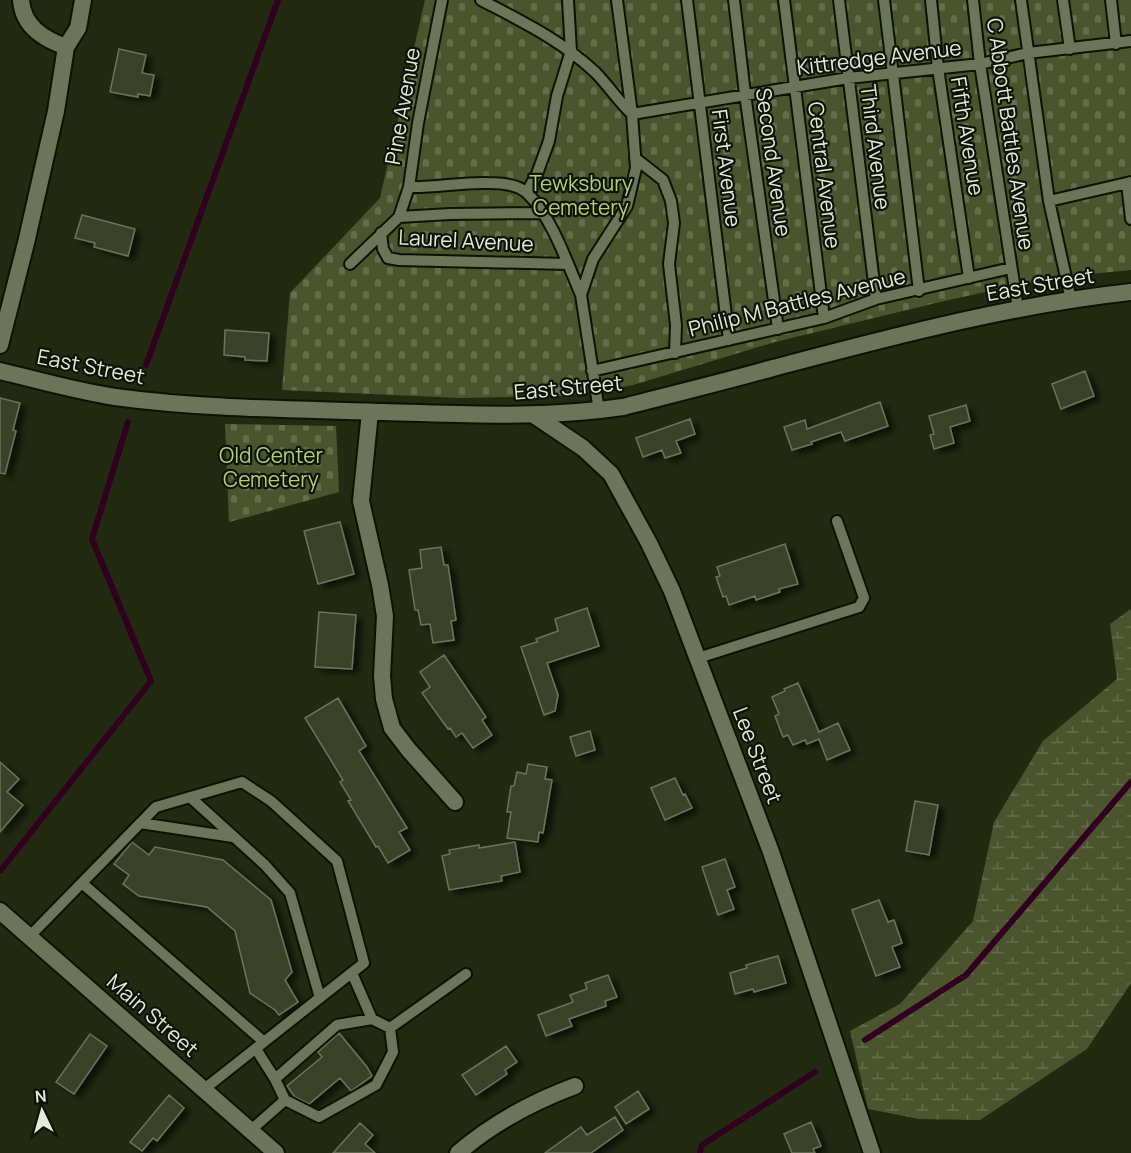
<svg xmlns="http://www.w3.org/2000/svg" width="1131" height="1153" font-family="Manrope,sans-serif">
  <defs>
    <pattern id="wetland-marsh" width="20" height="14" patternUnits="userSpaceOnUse" patternTransform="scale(1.5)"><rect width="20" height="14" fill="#4a552e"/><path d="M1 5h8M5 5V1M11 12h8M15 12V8" fill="none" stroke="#646e4c"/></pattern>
    <pattern id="cemetery-stones" width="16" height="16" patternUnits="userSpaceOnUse" patternTransform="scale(1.5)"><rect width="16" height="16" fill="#4a552e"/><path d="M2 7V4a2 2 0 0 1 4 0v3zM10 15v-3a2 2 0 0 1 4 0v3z" fill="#646e4c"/></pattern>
    <filter id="shadow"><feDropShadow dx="6" dy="4" stdDeviation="3" flood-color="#0009"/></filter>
  </defs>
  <rect width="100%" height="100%" fill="#232a12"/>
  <path fill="url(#wetland-marsh)" d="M1131,609V983L1087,1049L980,1120L919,1119L868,1109L850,1031L900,1004L973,921L994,822L1043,741L1117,679L1110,624Z"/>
  <path fill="url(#cemetery-stones)" d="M425,0H1131V270L1081,275L1021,284L940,302L775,342L633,385L568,396L461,398L282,390L290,293L380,198Z
    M225,424L336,426L339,492L229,522Z"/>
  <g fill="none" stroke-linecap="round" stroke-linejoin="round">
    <path stroke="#310021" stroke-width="6" d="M146,365L278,0
      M1,870L151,681L92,539L128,422
      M865,1040L966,975L1131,782
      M700,1153L702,1145L815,1072"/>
  </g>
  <path fill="#3b4329" stroke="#6b7459" stroke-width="1.5" filter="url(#shadow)" d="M119,49L146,55L142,73L154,75L150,96L138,94V97L110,92Z
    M82,215L135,229L128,256L94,247L95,243L75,238Z
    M225,330L269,333L267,361L245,360V357L224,355Z
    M1085,371L1094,396L1061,409L1052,384Z
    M0,398L20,403L13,430L16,431L5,474L0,473Z
    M880,402L888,426L845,441L841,432L811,442L812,444L792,450L784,427L805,420L807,429Z
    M966,405L970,421L950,427L954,443L934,449L930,435L934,434L929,416Z
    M690,419L695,434L676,441L681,453L665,458L662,450L643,457L636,438Z
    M340,522L354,574L318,584L304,531Z
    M785,544L798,584L779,589L780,592L756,600L755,596L729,605L726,596L723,597L716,577L720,576L717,567Z
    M441,547L444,565H448L456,620L451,621L454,640L433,643L430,624L421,625L418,610H415L409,570L422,568L420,550Z
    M587,608L599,646L547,663L558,695L555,711L544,715L521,647L537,642L536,639L558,631L555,619Z
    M319,612L356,615L352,669L315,667Z
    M444,655L486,717L482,720L492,735L473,748L462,733L456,737L450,728L448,729L422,693L430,687L420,672Z
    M798,683L819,732L838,723L850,750L827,760L819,739L807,744L805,740L793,745L788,735L783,737L775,716L779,714L772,697L785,691L784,689Z
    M338,698L366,746L359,751L407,828L399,832L410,850L388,863L378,846L376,847L348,801L351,800L340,782L343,780L305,718Z
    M590,731L595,750L576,756L570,737Z
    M0,762L19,779L7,792L23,805L0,832Z
    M528,764L547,767L545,779L552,780L543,833L539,832L538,842L507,838L511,812H507L511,786H514L517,772L526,774Z
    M675,778L683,795L685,794L692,808L665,820L651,788Z
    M915,801L938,805L929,855L906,851Z
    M132,842L149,855L155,847L223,860L271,900L292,972L285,980L298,1002L279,1015L275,1010L250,993L235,931L207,907L139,896L123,884L129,875L114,864Z
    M515,842L520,872L501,876L502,881L449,890L442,856L450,854L449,850L479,845V848Z
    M725,859L735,887L727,890L734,909L718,915L702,867Z
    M879,900L888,922L894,920L902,943L892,947L900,967L876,976L852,910Z
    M778,956L786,983L754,992L753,989L735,994L730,973L747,968L746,965Z
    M608,975L617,997L605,1001L606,1006L569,1019L572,1026L546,1036L538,1015L573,1002L570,995L587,989L585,983Z
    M339,1033L367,1067L372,1076L351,1091L340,1078L309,1104L295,1097L287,1086L322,1057L318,1052Z
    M90,1034L107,1046L74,1094L56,1082Z
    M506,1046L517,1062L505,1070L507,1074L476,1095L462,1075Z
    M638,1091L649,1109L626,1124L615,1107Z
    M169,1095L184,1108L157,1141L153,1138L142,1151L130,1142Z
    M615,1117L623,1130L591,1153H545L581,1127L587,1135Z
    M811,1122L821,1146L813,1149L815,1153H792L784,1134Z
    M360,1123L373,1135L365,1144L375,1153H333Z"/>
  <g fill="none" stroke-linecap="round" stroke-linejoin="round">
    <defs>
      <path id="service" d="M481,0C521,21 561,40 595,72C608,85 618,101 632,114
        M687,0L729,340
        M734,0L745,94L778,329
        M784,0L824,318
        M839,0L876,299
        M884,0L919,291
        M931,0L938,68L969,278
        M973,0L980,64L1018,309
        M1021,0L1049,201L1071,300
        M1063,0L1070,49
        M1111,0L1116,44
        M632,114L848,78L980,64L1028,53L1131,41
        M635,158L663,180L671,201L674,223L669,264L676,325L675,353
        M1127,183L1131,219
        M409,187C435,188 461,182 488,183C500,183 518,184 527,193C551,215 568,265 581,295
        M527,192L537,174L549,141L557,96L571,51L568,0
        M1049,201L1131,182
        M399,217L409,187L418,123L442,0
        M399,217L450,214L542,213
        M381,233L383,249L388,258L399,260L567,264
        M350,264L399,217
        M592,371L824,318L876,299L1011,268
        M599,411L581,295L593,259L627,206L636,168L632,114L617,0
        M698,658L859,607L864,598L837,521
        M190,797L265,865L290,893L320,998
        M140,823L233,837
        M82,883L264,1042
        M29,937L156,807L242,782L271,801L337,861L364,963L203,1090
        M352,973L372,1019
        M390,1028L466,974
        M256,1049L275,1079
        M251,1130L285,1100L275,1079L337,1025L372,1019L390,1028L393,1052L376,1085L319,1117L285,1100"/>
      <path id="minor" d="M21,0C23,27 44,39 66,47
        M0,345L26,243L56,111L66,47L78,28L83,0
        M370,412L361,501L380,585L385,616L382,676L384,699L392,728L408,749L455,802
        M534,415L583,448L611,474L649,543L672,591L771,852L872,1153
        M458,1153C493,1123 532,1102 575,1086"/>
      <path id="secondary" d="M0,371C38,380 76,391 115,397C204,409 293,409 383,412C464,414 541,419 623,407C673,394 723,382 773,368C891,337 1010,305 1131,292
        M0,911L276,1153"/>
    </defs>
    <use href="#service" stroke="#0d1300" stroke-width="14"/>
    <use href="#minor" stroke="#0d1300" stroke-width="20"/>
    <use href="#secondary" stroke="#0d1300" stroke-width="20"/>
    <use href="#service" stroke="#6c755a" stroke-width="10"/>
    <use href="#minor" stroke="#6c755a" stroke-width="16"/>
    <use href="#secondary" stroke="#6c755a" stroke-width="16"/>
  </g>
  <g text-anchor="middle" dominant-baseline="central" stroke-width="4.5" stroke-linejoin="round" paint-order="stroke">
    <g font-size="21" fill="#e4eada" stroke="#0e1207">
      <text transform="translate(879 57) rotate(-7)">Kittredge Avenue</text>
      <text transform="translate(402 106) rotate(-80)">Pine Avenue</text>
      <text transform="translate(1011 134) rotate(82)">C Abbott Battles Avenue</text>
      <text transform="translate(968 136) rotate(81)">Fifth Avenue</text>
      <text transform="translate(876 147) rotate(83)">Third Avenue</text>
      <text transform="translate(774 162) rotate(82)">Second Avenue</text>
      <text transform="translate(727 168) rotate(83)">First Avenue</text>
      <text transform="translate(825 175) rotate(83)">Central Avenue</text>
      <text transform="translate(466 240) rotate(3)">Laurel Avenue</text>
      <text transform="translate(1040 284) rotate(-10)">East Street</text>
      <text transform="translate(797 302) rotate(-14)">Philip M Battles Avenue</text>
      <text transform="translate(91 366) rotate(11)">East Street</text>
      <text transform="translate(568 387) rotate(-5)">East Street</text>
      <text transform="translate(758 755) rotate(69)">Lee Street</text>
      <text transform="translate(153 1015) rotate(41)">Main Street</text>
    </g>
    <g font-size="21" fill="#b3cf71" stroke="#0e1207">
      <text x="581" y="183">Tewksbury<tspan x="581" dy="24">Cemetery</tspan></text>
      <text x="271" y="455">Old Center<tspan x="271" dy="24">Cemetery</tspan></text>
    </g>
  </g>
  <g transform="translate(42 1111) rotate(355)" stroke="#0e1207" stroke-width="4.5" paint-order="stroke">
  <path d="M0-4.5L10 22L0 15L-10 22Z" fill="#e4eada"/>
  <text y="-9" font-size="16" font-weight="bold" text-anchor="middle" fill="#e4eada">N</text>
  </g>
</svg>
